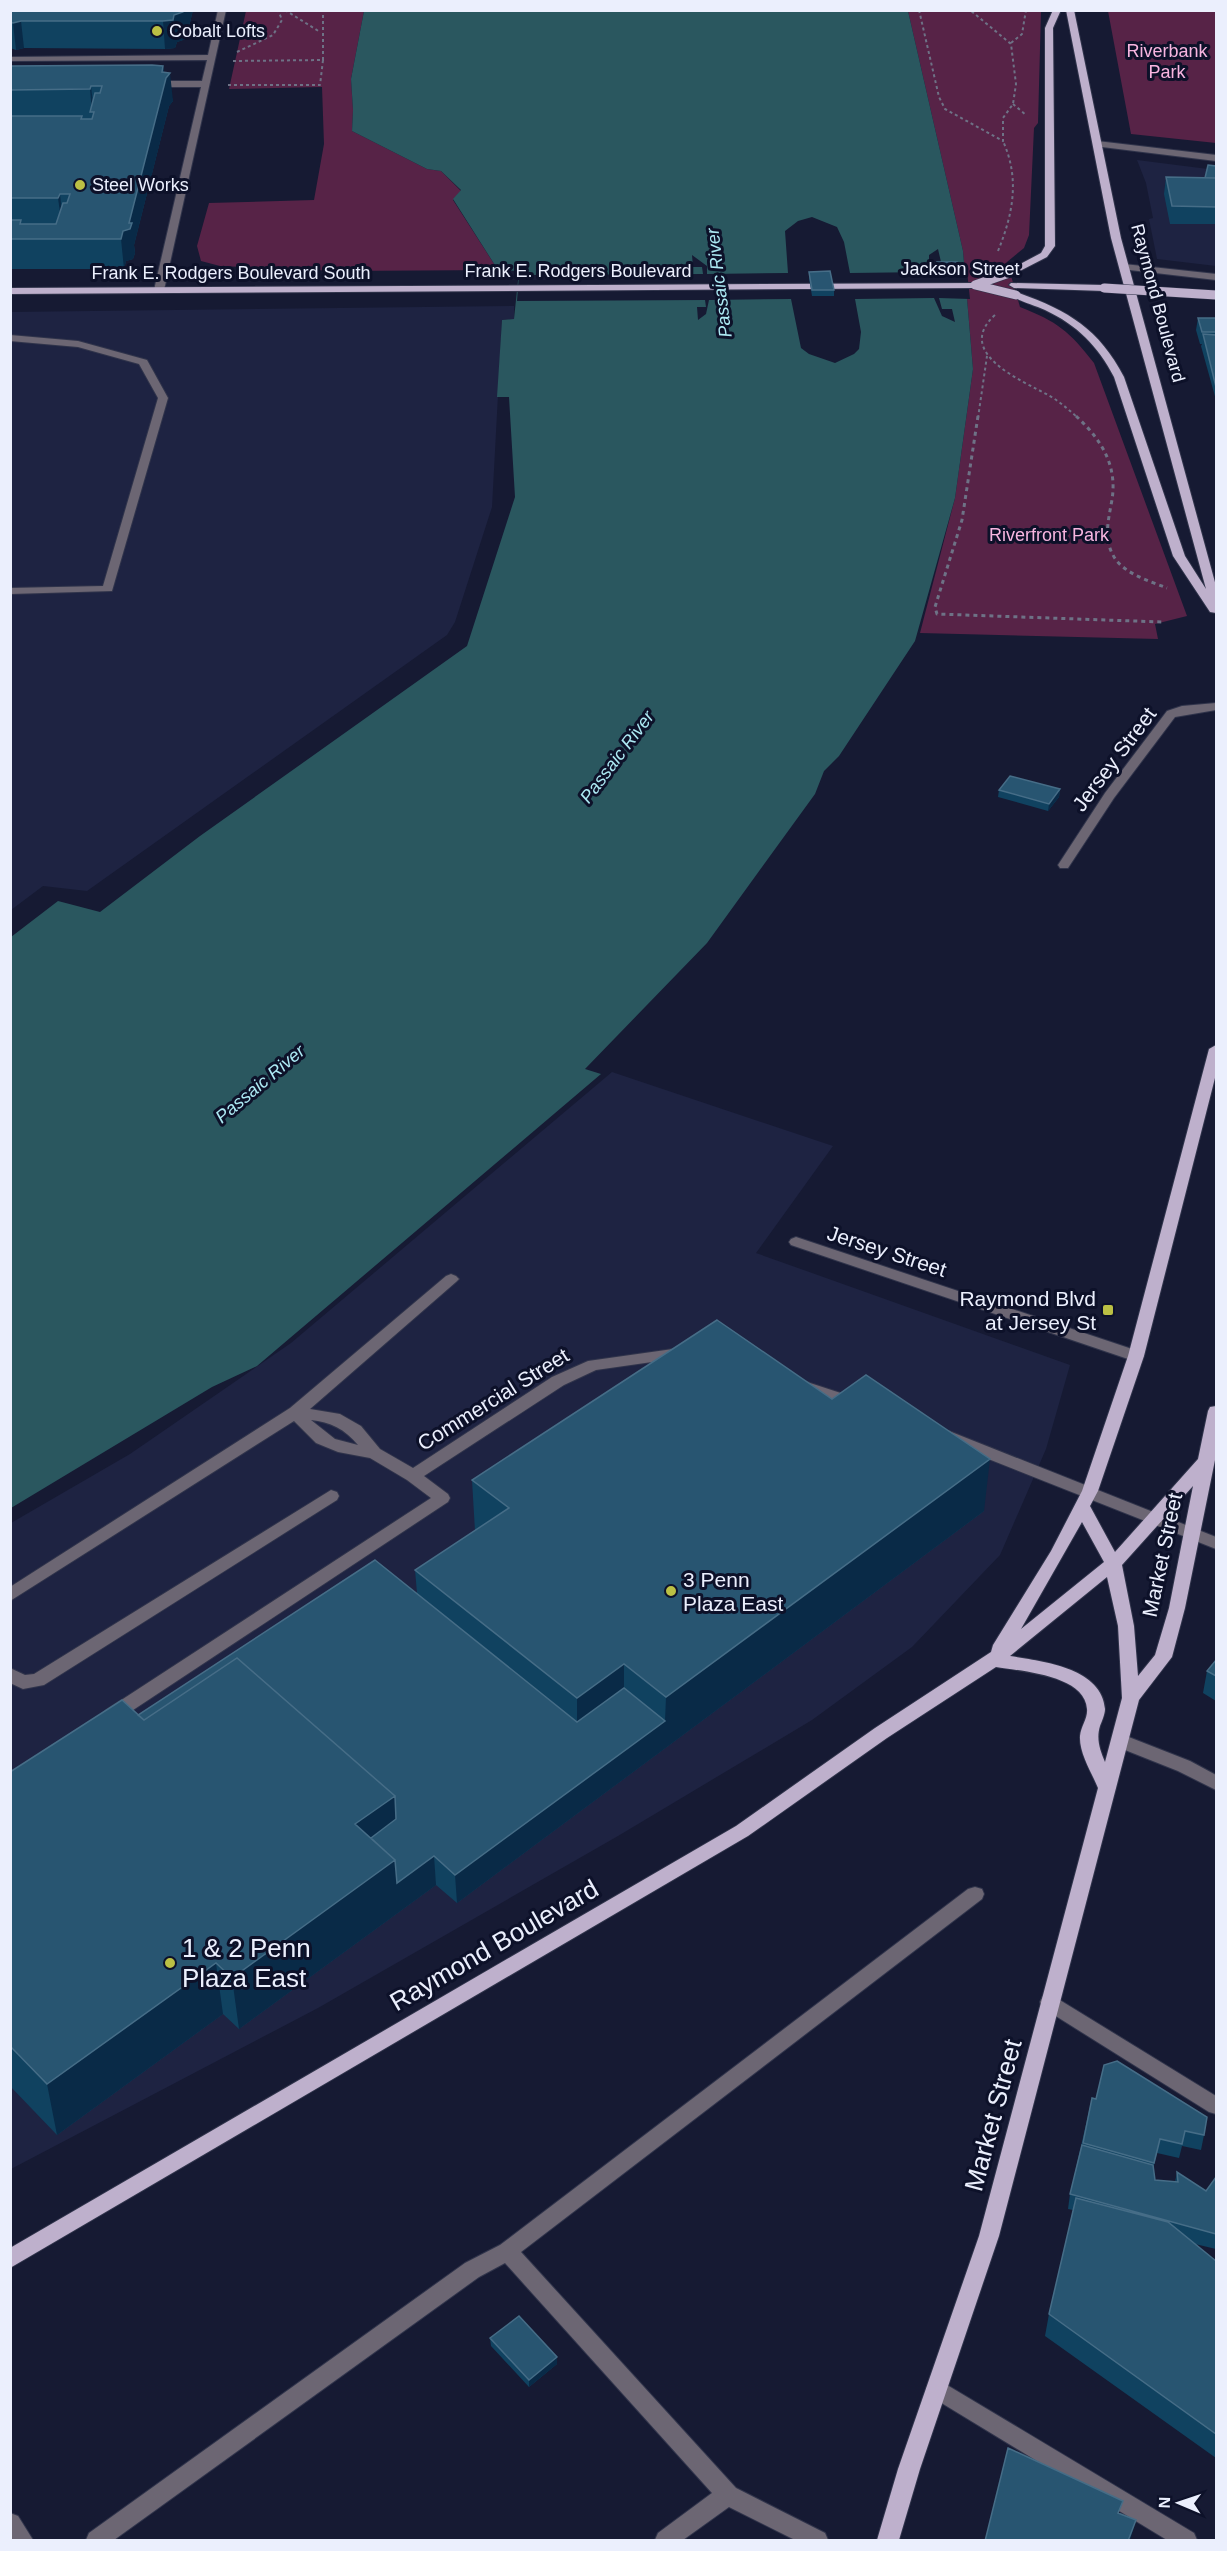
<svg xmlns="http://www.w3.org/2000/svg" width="1227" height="2551" font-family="Helvetica,sans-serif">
  <rect width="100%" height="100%" fill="#161a33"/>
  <path fill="#1e2342" d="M1137,160L1216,170V266L1157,259L1149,219L1153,218L1146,183Z
    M514,306V319L502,320L492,507L455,622L447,635L87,891L43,886L11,910V312Z
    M612,1072L833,1146L756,1253L1070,1365L1046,1449L1000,1555L912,1647L812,1720L618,1836L318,2008L11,2169V1523L130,1454L291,1343Z"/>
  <path fill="#572347" d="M246,11H364L351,79L353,110L352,131L427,169L441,171L461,191L453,200L498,270L338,271L220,266L201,261L197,246L209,203L314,200L324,144L322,87L229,89Z
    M908,11H1041L1038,123L1034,128L1029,235L1024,248L1007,262L1020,307C1058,322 1069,331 1094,363L1187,616L1155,624L1158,639L920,633L955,498L973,369L963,251Z
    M1108,11H1216V143L1131,134Z"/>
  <path fill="#2a575f" d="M364,11H908L963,251L973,369L955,498L915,641L839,756L824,771L815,794L707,943L585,1069L601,1074L257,1366L212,1387L11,1508V937L58,901L100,912L200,836L467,646L515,497L509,397H497L502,320L514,319L519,271L498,270L453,199L461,190L441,171L427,169L352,131L353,110L351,79Z"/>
  <path fill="#161a33" d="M812,217L837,227L844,242L850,273L929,272V255L938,249L941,262H931L933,272L967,271L970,299L939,298L942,309H952L955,322L942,316L934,298L855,299L861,332L859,349L854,354L835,363L809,354L801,348L791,299L709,300L706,314L698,320L697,307H706L705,300L517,301L519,275L703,274L702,267H693L692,255L707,266V274L788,273L785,231L798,221Z"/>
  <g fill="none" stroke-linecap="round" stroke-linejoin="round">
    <defs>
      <path id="minor" d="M218,10H226L164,290L159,293L154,290L201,87H151L147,84L151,81H202L207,60L10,61V57L208,55Z
        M1097,141L1216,155V161L1094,146V142Z
        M1124,264L1216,274V280L1121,269L1119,267Z
        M10,335L78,341L147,360L168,398L112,591L10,594V588L103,586L158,398L139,364L78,347L10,341Z
        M1216,703V710L1175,717L1114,798L1068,868H1060L1058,865L1105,793L1167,711L1182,706Z
        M796,1237L1141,1352L1144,1356L1136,1361L1131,1360L791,1245L789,1242L791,1239Z
        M451,1274L456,1276L459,1279L456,1282L310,1409L340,1414L361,1426L380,1449L413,1468L552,1377L588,1361L687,1347L695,1352L687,1357L596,1370L564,1385L424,1476L448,1494L450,1498L448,1502L118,1720L112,1722L106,1720L103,1715L106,1710L431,1498L407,1480L370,1458L338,1452L316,1443L294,1421L10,1601V1587L290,1408L446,1276ZM311,1420C330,1422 345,1429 358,1445L335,1439Z
        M804,1381L859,1399L861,1403L853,1408L798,1390L796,1386Z
        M949,1431L1216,1537V1549L943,1441L941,1437L943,1433Z
        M331,1490L337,1492L339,1496L337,1500L44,1685L23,1689L10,1683V1668L25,1675L34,1674Z
        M1121,1734L1190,1761L1216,1775V1790L1178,1771L1115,1746L1112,1741L1115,1736Z
        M975,1887L982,1889L984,1894L982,1899L521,2252L736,2488L825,2533L828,2540H795L729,2507L683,2540H655L658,2533L712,2493L505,2263L479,2277L114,2540H86L89,2533L465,2263L500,2245L968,1889Z
        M1050,1994L1216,2096V2114L1209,2112L1043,2008L1040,2002L1043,1996Z
        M937,2379L1194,2533L1197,2540H1167L930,2396L926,2389L930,2382Z
        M10,2513L18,2516L33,2540H10Z"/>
      <path id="major" d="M1053,10H1061L1053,28L1055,246L1047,257L1012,275L1009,274V270L1041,253L1045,246V28Z
        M1066,10H1074L1121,238L1216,586V613L1210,612L1173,556L1114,377C1098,346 1077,325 1045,310C1034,305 1020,302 1011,295L1019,293C1069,311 1099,329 1124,377L1185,556L1206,589L1111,238Z
        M978,283L980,285L975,288L10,294V288Z
        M1011,283L1104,285L1109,288L1104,291L1014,288L1009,285Z
        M1216,1045V1074L1144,1356L1098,1491L1090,1506L1115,1552L1198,1459L1208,1411L1210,1407L1216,1406L1215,1460L1185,1608L1172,1657L1139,1700L999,2236L920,2469L899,2540H877L898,2469L979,2236L1098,1788C1092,1773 1079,1753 1080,1736C1081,1726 1088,1718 1087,1709C1085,1675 1020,1671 996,1667L887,1738L748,1836L10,2268V2248L736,1826L875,1728L991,1652L993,1645L1051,1551L1082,1491L1128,1356L1209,1049ZM1193,1486L1169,1608L1155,1655L1138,1676L1134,1626L1122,1565ZM1082,1522L1104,1562L1021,1629ZM1107,1577L1118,1626L1122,1698L1105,1762C1100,1750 1096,1739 1100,1726C1102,1721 1105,1714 1105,1709C1102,1667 1040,1661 1010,1656Z"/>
    </defs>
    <use href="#minor" stroke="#30344b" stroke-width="2"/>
    <use href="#major" stroke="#30344b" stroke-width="2"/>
    <path stroke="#6e7286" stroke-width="2" stroke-dasharray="3 3" stroke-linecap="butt" d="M285,10L320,32
      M919,10L939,97L945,109L1003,141V118L1013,104L1016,84L1011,44L970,10
      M1011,43L1022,34L1026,10
      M237,52L273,35L282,20L278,10
      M233,61L323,60V10
      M228,85H320L323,60
      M1013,104L1026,115
      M998,251C1013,214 1020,179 1003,141
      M995,315C953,353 1023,381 1048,395C1059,401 1068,409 1078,418
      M978,418L987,356"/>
    <path stroke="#6e7286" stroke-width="3" stroke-dasharray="4 4" stroke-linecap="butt" d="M978,416L962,520L935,607L937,614L1162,622
      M1076,416C1103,441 1119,468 1111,505C1108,522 1104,539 1113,555C1122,573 1149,581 1167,588"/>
    <use href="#minor" fill="#6c6673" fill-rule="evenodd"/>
    <use href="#major" fill="#beb0cc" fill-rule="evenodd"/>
    <defs>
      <path id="major-bridge" d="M975,285L1016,295
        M975,285L1012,272
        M1104,288L1216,295"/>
    </defs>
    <use href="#major-bridge" stroke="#30344b" stroke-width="10" stroke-linecap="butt"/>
    <path stroke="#6e7286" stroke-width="2" stroke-dasharray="3 3" stroke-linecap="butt" d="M941,275L954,274"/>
    <use href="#major-bridge" stroke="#beb0cc" stroke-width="9"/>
  </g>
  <path fill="#104260" d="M10,10H193L186,39L177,42L175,48L165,49L24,48L16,50L10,48Z
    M10,66H163L164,72L173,101L169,106L134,245L135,253L133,259L126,261L124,269H10Z
    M1216,166V224H1170L1164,194L1166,177L1205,178Z
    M937,262L957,266V272H937Z
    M809,272L834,290V296H812L809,278Z
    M1198,318H1216V410L1215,404L1216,400L1201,346L1202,344H1200L1196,330Z
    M1060,789L1059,797L1048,811L998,797L999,790Z
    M472,1480L984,1511L457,1903L436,1885L239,2029L223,2014L57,2135L10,2086V1772L138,1715L417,1593L415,1570L475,1531Z
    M1216,1660V1701L1203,1693L1207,1671Z
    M1092,2098L1204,2135L1201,2150L1182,2146L1179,2158L1157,2153L1153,2169L1155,2180L1175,2182L1177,2172L1206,2191L1216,2177V2249L1195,2244L1216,2261V2458L1045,2336L1049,2314L1073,2210L1068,2209L1070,2194Z
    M490,2338L557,2364L529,2387L491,2346Z"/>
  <path fill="#092a47" d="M184,10H193L186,39L177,42L175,48L165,49L163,21Z
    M21,21L24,48L16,50L13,23Z
    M163,66L165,83L166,78L170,73L173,101L169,106L134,245L135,253L133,259L126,261L124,269L121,239Z
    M91,86L94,112H92L90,89Z
    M60,194L63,223L62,227L58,198Z
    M1060,789L1059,797L1048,811L1049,804Z
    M990,1459L984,1511L457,1903L455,1875L665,1721L666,1697Z
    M624,1664V1716L577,1750V1698Z
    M395,1796L399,1848L376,1864L355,1824Z
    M434,1856L436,1885L239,2029L232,1978L395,1860Z
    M216,1963L223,2014L57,2135L47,2084Z
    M557,2357V2364L529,2387V2380Z
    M1136,2520L1130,2541H1128Z"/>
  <path fill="#285571" stroke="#466d87" stroke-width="1.5" d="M10,10H184L183,12L174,15L173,20L163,21H21L13,23L10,22Z
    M152,65L163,66L162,72L170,73L166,78L129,223H132L130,229L123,231L121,239H10V220H21L20,224H56L63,203H67L70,194H60L58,198H10V116H82L81,119H92L94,112H90L95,93H100L102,86H91L90,89L10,90V66Z
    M1208,165L1216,166V178H1205Z
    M1166,177L1216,178V207L1172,206Z
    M937,262H957V266H937Z
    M830,271L834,290H812L809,272Z
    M1198,318H1216V332H1202Z
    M1203,334L1216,335V387Z
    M1010,776L1060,789L1049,804L999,790Z
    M717,1320L832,1399L866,1375L990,1459L666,1697L624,1664L577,1698L415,1570L509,1508L472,1480Z
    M375,1560L577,1722L624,1688L665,1721L455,1875L434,1856L397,1883L395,1860L371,1838L396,1819L395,1796L237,1658L144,1720L138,1715Z
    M237,1658L395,1796L355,1824L395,1860L232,1978L216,1963L47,2084L10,2046V1772L122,1700L144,1720Z
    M1216,1660V1676L1207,1671Z
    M1117,2061L1207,2117L1204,2135L1185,2131L1182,2144L1160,2139L1154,2163L1083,2143L1092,2098L1096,2099L1104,2065Z
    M1082,2145L1153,2165L1155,2180L1178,2182L1177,2172L1206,2191L1216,2177V2234L1070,2194Z
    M1076,2198L1168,2222L1216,2261V2434L1049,2314Z
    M519,2316L557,2357L529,2380L490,2338Z
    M1008,2448L1123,2501L1118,2513L1136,2520L1128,2541H985Z"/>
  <g fill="#bbc044" stroke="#0d1129" stroke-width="2">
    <circle cx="157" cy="31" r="6"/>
    <circle cx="80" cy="185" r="6"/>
    <rect x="1102" y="1304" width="12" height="12" rx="3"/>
    <circle cx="671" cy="1591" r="6"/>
    <circle cx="170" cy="1963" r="6"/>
  </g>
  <g text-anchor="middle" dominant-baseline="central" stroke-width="6" stroke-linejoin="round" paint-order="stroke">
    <g font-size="18" fill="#ebeffd" stroke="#0d1129" text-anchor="start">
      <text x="169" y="31">Cobalt Lofts</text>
      <text x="92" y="185">Steel Works</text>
    </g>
    <g font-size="18" fill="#f8b5e0" stroke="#0d1129">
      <text x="1167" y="51">Riverbank<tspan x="1167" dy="21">Park</tspan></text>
      <text x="1049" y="535">Riverfront Park</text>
    </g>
    <g font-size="18" fill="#ebeffd" stroke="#0d1129">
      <text x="960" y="269">Jackson Street</text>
      <text x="578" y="271">Frank E. Rodgers Boulevard</text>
      <text x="231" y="273">Frank E. Rodgers Boulevard South</text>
      <text transform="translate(1158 303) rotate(75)">Raymond Boulevard</text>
    </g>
    <g font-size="18" font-style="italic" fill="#adeaf4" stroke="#0d1129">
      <text transform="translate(719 283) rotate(-97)">Passaic River</text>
      <text transform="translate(617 757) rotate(-53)">Passaic River</text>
      <text transform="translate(260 1084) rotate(-40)">Passaic River</text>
    </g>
    <g font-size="21" fill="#ebeffd" stroke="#0d1129">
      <text transform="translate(1114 759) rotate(-53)">Jersey Street</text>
      <text transform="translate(887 1251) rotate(18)">Jersey Street</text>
      <text transform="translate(493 1399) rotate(-32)">Commercial Street</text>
      <text transform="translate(1162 1555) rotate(-78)">Market Street</text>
    </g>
    <g font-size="21" fill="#ebeffd" stroke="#0d1129" text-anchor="end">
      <text x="1096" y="1298">Raymond Blvd<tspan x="1096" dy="24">at Jersey St</tspan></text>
      <text x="683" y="1579" text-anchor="start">3 Penn<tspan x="683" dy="24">Plaza East</tspan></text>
    </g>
    <g font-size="26" fill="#ebeffd" stroke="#0d1129">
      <text transform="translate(494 1945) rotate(-30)">Raymond Boulevard</text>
      <text transform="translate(993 2115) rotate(-75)">Market Street</text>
    </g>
    <g font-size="26" fill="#ebeffd" stroke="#0d1129" text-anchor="start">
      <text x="182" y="1948">1 &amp; 2 Penn<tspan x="182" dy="30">Plaza East</tspan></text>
    </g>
  </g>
  <rect width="1227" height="2551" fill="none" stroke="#ebeffd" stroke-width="24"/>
  <g transform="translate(1179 2503) rotate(272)" stroke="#0d1129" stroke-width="4.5" paint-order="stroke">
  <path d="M0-4.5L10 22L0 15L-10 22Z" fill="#ebeffd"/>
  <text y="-9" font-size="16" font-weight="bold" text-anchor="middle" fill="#ebeffd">N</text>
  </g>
</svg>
